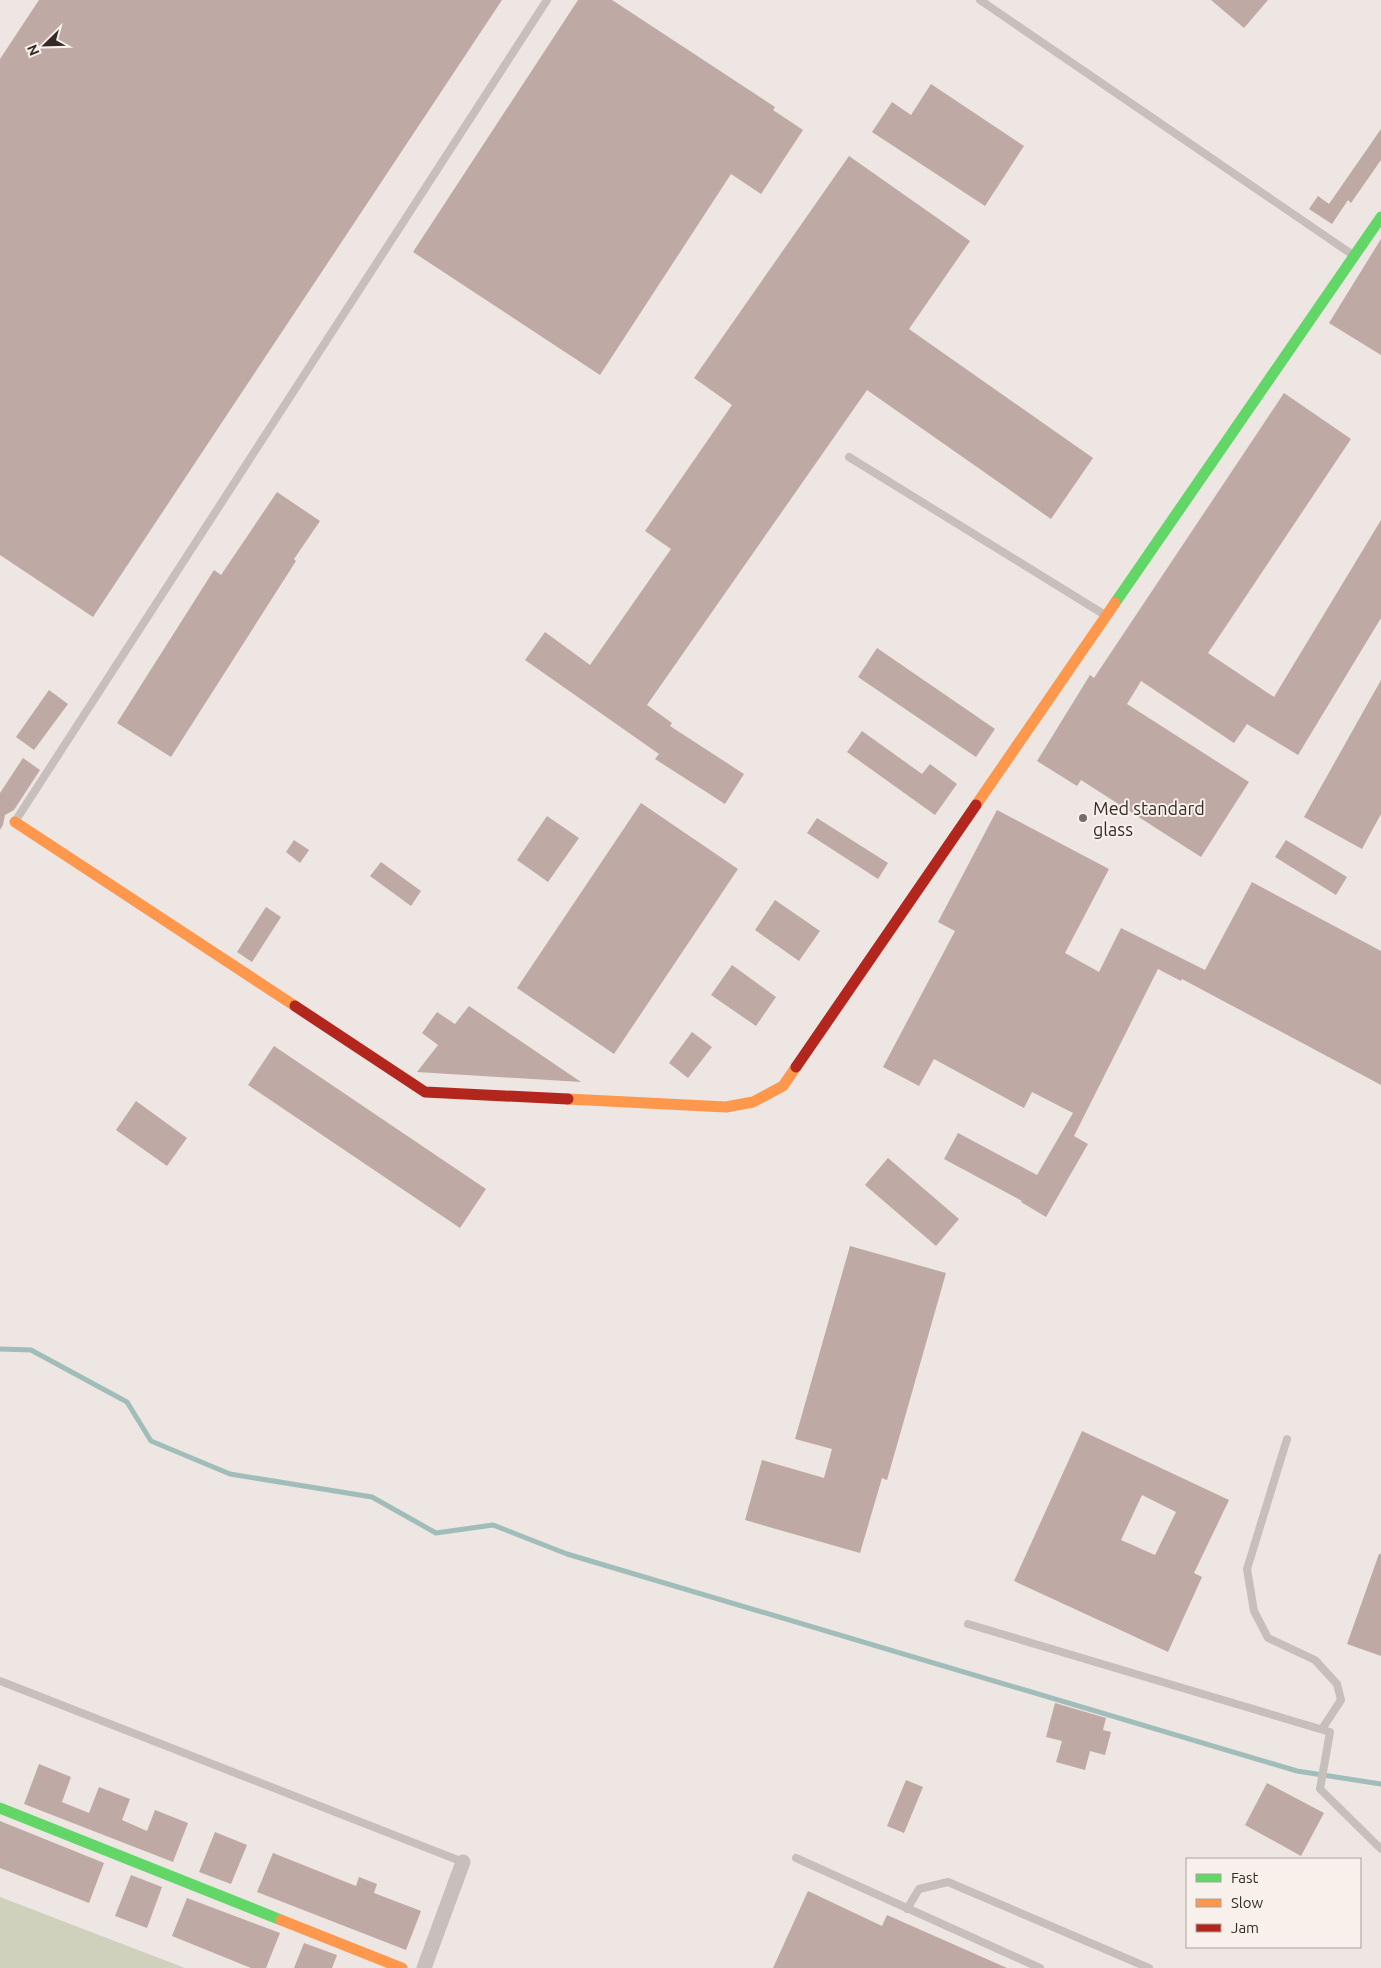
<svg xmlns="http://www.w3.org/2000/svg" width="1381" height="1968" font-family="Ubuntu,sans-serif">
  <rect width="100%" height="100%" fill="#ede6e2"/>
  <path fill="#d0d1bd" d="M0,1897L185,1968H0Z"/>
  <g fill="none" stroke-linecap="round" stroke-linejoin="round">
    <path stroke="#a0bdb9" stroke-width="5" d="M0,1349L31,1350L127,1402L151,1441L230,1474L372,1497L436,1533L493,1525L567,1554L1297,1771L1381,1784"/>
  </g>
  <path fill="#bfa9a5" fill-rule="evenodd" d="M39,0H502L93,617L0,555V59Z
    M578,0H612L775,107L773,110L803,130L761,194L731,174L600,375L413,252Z
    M1211,0H1268L1244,28Z
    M931,84L1024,146L985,206L872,132L892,102L911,115Z
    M1381,129V160L1351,203L1348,200L1332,224L1309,209L1318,196L1329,204Z
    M849,156L970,241L909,329L1093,458L1051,519L867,390L647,705L672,723L670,726L744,774L725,804L655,759L659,754L525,660L545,632L590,665L671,549L645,531L732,405L694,378Z
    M1381,239V355L1329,323Z
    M1284,393L1351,439L1208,653L1274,697L1381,520V618L1298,755L1247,724L1234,743L1141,681L1127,704L1249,782L1201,857L1081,780L1077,786L1037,761L1090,675L1094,678Z
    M277,492L320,521L294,559L296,561L171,757L117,723L214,570L221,575Z
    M877,648L995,729L976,757L858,677Z
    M1381,680V814L1362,849L1304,817Z
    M49,690L68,704L34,750L16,737Z
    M862,731L922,774L930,764L957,784L935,815L847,752Z
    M23,758L40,770L14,810L5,815L3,825L0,830V793Z
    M641,803L738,869L614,1054L517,988Z
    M997,810L1109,869L1065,953L1099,972L1121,928L1205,970L1252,882L1381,951V1085L1182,979L1181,981L1158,969L1074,1136L1088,1144L1046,1217L1021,1202L1022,1201L944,1159L958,1133L1037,1175L1073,1113L1032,1092L1024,1108L934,1059L919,1086L883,1067L955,931L938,922Z
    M547,816L579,838L548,882L517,860Z
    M817,818L888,863L878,879L807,833Z
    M294,840L309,850L300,863L286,852Z
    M1286,840L1347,877L1336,895L1275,857Z
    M381,862L421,891L411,906L370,876Z
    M775,900L820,931L799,961L755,930Z
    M266,907L281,917L252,962L237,952Z
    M732,965L776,997L756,1026L711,995Z
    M469,1006L581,1082L417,1072L438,1045L422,1033L437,1012L455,1024Z
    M692,1032L712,1047L688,1078L669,1063Z
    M274,1046L486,1189L460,1228L248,1085Z
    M136,1101L187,1138L167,1166L116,1130Z
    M888,1158L959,1219L936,1246L865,1185Z
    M850,1246L946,1273L887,1480L882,1478L860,1553L745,1520L762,1460L824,1478L832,1449L795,1439Z
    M1082,1431L1229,1500L1194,1573L1202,1577L1168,1652L1014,1581ZM1142,1495L1176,1512L1155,1555L1121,1540Z
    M1379,1554H1381V1656L1347,1644Z
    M1055,1703L1106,1718L1103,1730L1111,1732L1105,1755L1090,1751L1085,1770L1056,1762L1062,1741L1046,1737Z
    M39,1764L71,1777L62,1802L89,1813L99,1787L130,1799L122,1820L147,1831L155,1810L188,1823L173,1862L24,1804Z
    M906,1780L923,1787L904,1833L887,1826Z
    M1267,1783L1324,1813L1301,1856L1245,1825Z
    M0,1821L104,1863L89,1903L0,1868Z
    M215,1832L247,1845L231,1884L199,1872Z
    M273,1853L356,1886L359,1877L377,1884L374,1893L421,1911L406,1950L257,1892Z
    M131,1875L162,1887L147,1928L115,1916Z
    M808,1891L882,1926L887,1915L1007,1968H773Z
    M187,1898L280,1933L266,1968H251L172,1936Z
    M304,1943L337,1955L332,1968H294Z"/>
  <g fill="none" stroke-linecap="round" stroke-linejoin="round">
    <path stroke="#c6bfbb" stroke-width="8" d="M980,0L1353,255
      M849,457L1105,615
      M16,820L547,0
      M1287,1439L1247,1569L1254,1611L1268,1638L1315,1660L1337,1684L1341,1700L1322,1729
      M968,1624L1330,1732L1320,1789L1381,1849
      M0,1681L463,1862
      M796,1858L1040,1968
      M907,1909L919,1889L948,1882L1149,1968"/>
    <path stroke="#c6bfbb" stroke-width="15" d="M424,1968L463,1862"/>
    <path stroke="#63d668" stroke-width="11" d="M1115,603L1381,217
      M0,1808L281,1920"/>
    <path stroke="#ff974d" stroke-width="11" d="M976,805L1115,603
      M15,822L295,1006
      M568,1099L726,1107L753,1102L783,1086L796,1067
      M281,1920L402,1968"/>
    <path stroke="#b3261e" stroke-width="11" d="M295,1006L425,1092L568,1099
      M796,1067L976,805"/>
  </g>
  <circle fill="#766c6a" stroke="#f8f0ea" stroke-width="2" cx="1083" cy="818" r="5"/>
  <g text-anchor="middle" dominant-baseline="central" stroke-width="4" stroke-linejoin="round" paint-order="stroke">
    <g font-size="18" fill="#362b29" stroke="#f8f0ea" text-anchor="start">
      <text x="1093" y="808">Med standard<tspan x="1093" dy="21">glass</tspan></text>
    </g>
  </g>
  <rect x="1186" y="1858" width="175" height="90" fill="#f8f0ea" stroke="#aaa19d"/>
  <rect x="1196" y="1874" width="25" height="8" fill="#63d668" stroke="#aaa19d"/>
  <text x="1231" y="1883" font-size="15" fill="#362b29">Fast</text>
  <rect x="1196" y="1899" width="25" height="8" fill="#ff974d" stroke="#aaa19d"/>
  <text x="1231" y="1908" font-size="15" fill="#362b29">Slow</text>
  <rect x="1196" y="1924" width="25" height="8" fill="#b3261e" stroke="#aaa19d"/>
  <text x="1231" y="1933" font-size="15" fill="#362b29">Jam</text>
  <g transform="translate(45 45) rotate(247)" stroke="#f8f0ea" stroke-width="4" paint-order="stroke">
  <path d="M0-4L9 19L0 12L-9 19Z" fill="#362b29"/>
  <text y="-8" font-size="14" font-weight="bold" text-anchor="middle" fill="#362b29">N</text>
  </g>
</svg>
